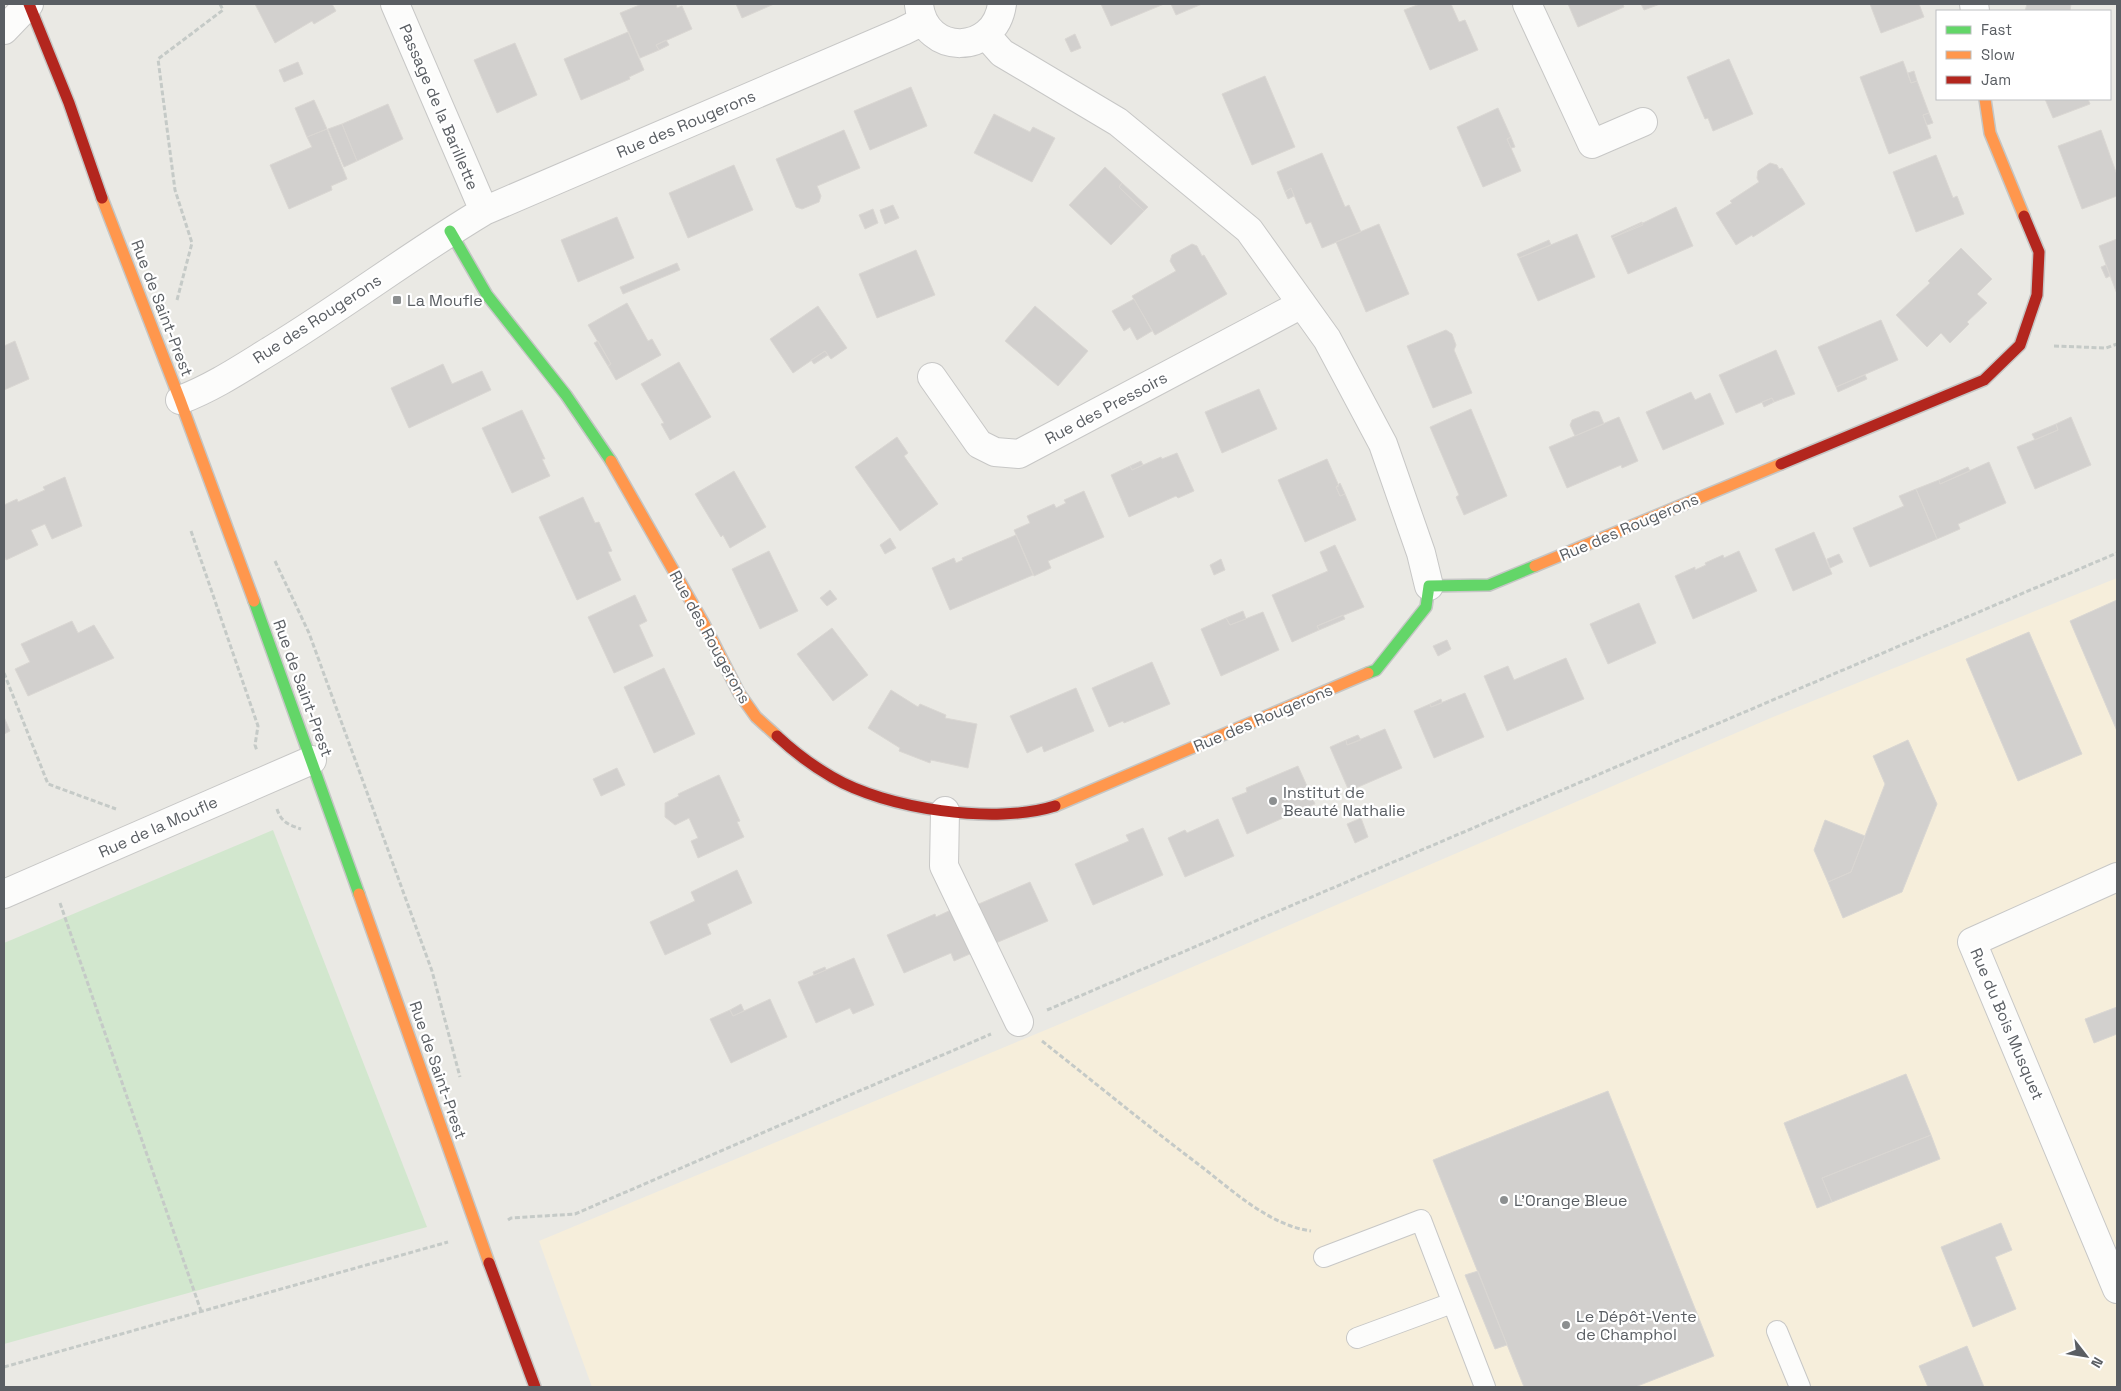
<svg xmlns="http://www.w3.org/2000/svg" width="2121" height="1391" font-family="'Space Grotesk',sans-serif">
  <rect width="100%" height="100%" fill="#eae9e4"/>
  <path fill="#f6eedb" d="M2117,578V1387H592L539,1241L1060,1024L1773,717Z"/>
  <path fill="#d2e7ce" d="M273,830L427,1227L4,1344V943Z"/>
  <path fill="#d2d0ce" stroke="#dad7d3" d="M255,4H332L336,11L314,24L312,21L275,43Z
    M642,4H676L677,8L682,6L692,29L656,45L659,50L640,58L620,13Z
    M736,4H774L742,18Z
    M1101,4H1164L1111,26Z
    M1171,4H1202L1176,15Z
    M1420,4H1451L1459,22L1465,20L1478,50L1430,70L1404,10Z
    M1568,4H1623L1624,7L1578,27Z
    M1641,4H1660L1644,10Z
    M1870,4H1919L1924,17L1881,33Z
    M2027,4H2071L2070,11H2025Z
    M628,32L644,70L629,77L630,79L581,100L564,59Z
    M1075,34L1081,48L1071,52L1065,39Z
    M666,40L669,45L659,50L656,45Z
    M515,43L537,95L497,113L474,60Z
    M1729,59L1753,114L1713,131L1708,118L1705,119L1687,77Z
    M1903,61L1911,83L1917,81L1929,113L1923,115L1931,138L1889,154L1860,77Z
    M298,62L303,74L284,82L279,70Z
    M1914,71L1917,81L1911,83L1908,73Z
    M1265,76L1295,147L1252,165L1222,94Z
    M911,87L927,126L870,150L854,111Z
    M2045,99H2088L2090,104L2053,118Z
    M314,100L327,129L307,137L295,108Z
    M388,104L403,139L357,161L342,124Z
    M1498,108L1511,137L1507,139L1521,171L1483,187L1457,127Z
    M1929,113L1933,123L1927,125L1923,115Z
    M994,114L1030,132L1033,127L1055,138L1032,182L974,153Z
    M342,124L357,161L344,167L328,129Z
    M327,129L347,179L331,186L332,190L289,209L270,165L312,147L307,137Z
    M844,130L860,168L817,186L821,196L819,202L802,209L796,207L776,159Z
    M2101,130L2117,175V196L2082,209L2058,146Z
    M1511,137L1515,147L1511,148L1507,139Z
    M1322,153L1345,207L1349,205L1361,232L1322,248L1311,222L1306,224L1291,188L1285,192L1277,172Z
    M1936,155L1953,198L1957,196L1964,214L1916,232L1893,172Z
    M1770,163L1777,165L1779,169L1782,168L1805,204L1753,237L1752,235L1736,245L1716,213L1732,203L1730,201L1759,182L1757,178L1758,171Z
    M734,165L753,210L688,238L669,193Z
    M1105,167L1122,183L1119,187L1144,211L1111,245L1069,205Z
    M1122,183L1148,207L1144,211L1119,187Z
    M1291,188L1294,196L1288,199L1285,192Z
    M893,205L899,218L885,224L880,210Z
    M1676,207L1693,246L1628,274L1612,238Z
    M873,209L878,223L865,229L859,215Z
    M617,217L634,258L578,282L561,240Z
    M1642,222L1643,225L1612,238L1611,236Z
    M1379,224L1409,294L1366,312L1336,242Z
    M1577,234L1595,277L1538,301L1519,258Z
    M2117,239V294L2099,246Z
    M1549,240L1551,245L1519,258L1517,254Z
    M1192,244L1197,246L1202,256L1204,255L1227,294L1155,335L1132,296L1176,271L1170,261L1172,255Z
    M1961,248L1992,279L1977,294L1987,303L1967,322L1969,324L1950,343L1941,333L1927,347L1896,315L1930,283L1928,281Z
    M916,250L935,295L877,318L859,274Z
    M677,263L680,270L623,294L620,287Z
    M2106,265L2110,276L2106,278L2101,267Z
    M1134,299L1152,331L1137,340L1130,327L1124,331L1112,311Z
    M627,303L648,341L652,339L661,355L616,380L608,366L611,364L588,325Z
    M818,306L847,348L831,359L825,351L793,373L770,339Z
    M1035,306L1088,351L1058,386L1005,341Z
    M1881,320L1898,360L1836,387L1818,347Z
    M1446,330L1452,334L1456,345L1454,350L1472,393L1433,408L1407,346Z
    M15,341L29,379L4,390V346Z
    M598,341L611,364L608,366L594,343Z
    M1776,350L1795,394L1774,402L1772,398L1736,413L1719,375Z
    M825,351L828,355L814,364L811,360Z
    M679,362L711,417L670,440L661,424L664,423L641,384Z
    M443,364L452,384L482,371L491,390L409,428L391,388Z
    M1865,375L1867,379L1838,392L1836,387Z
    M1259,389L1277,429L1222,453L1205,412Z
    M1691,392L1695,400L1710,393L1724,424L1663,450L1646,412Z
    M1772,398L1774,402L1764,407L1762,402Z
    M1471,409L1507,496L1464,515L1456,497L1459,495L1430,427Z
    M522,410L545,459H542L550,476L512,493L482,428Z
    M1594,411L1599,412L1604,424L1575,436L1570,425L1572,420Z
    M1619,417L1638,461L1622,468L1621,465L1567,488L1549,447Z
    M2071,417L2091,465L2035,489L2017,447L2058,430L2056,424Z
    M2056,424L2058,430L2035,440L2032,434Z
    M897,437L908,453L904,456L938,504L900,531L855,467Z
    M1177,453L1194,491L1178,498L1176,496L1129,517L1111,475L1130,466L1132,470L1161,457L1162,459Z
    M1327,459L1339,486L1336,487L1340,496L1345,494L1356,520L1305,542L1278,480Z
    M1141,461L1143,465L1132,470L1130,466Z
    M1989,462L2006,503L1958,524L1960,529L1937,539L1916,489L1939,480L1940,484Z
    M1968,467L1970,471L1940,484L1939,480Z
    M734,471L766,527L730,548L723,535L721,537L695,494Z
    M65,477L82,526L52,539L45,524L31,530L38,545L6,560L4,556V505L17,499L18,502L45,490L43,487Z
    M1340,483L1345,494L1340,496L1336,487Z
    M1916,489L1937,539L1870,567L1853,528L1904,506L1899,496Z
    M1084,491L1104,537L1048,561L1051,568L1034,576L1014,530L1030,523L1027,516L1054,504L1056,508L1066,503L1064,500Z
    M583,497L595,523L599,522L612,551L608,552L621,580L577,600L539,517Z
    M1814,532L1832,574L1793,591L1775,549Z
    M1016,535L1033,575L950,610L932,568L954,558L956,563L963,560L962,558Z
    M890,538L896,548L885,554L880,545Z
    M1335,545L1364,607L1317,626L1319,630L1292,642L1272,595L1328,571L1320,552Z
    M769,551L798,611L760,629L732,569Z
    M1739,551L1757,591L1693,619L1675,576L1695,567V570L1706,565L1705,563L1723,555L1724,558Z
    M1839,554L1843,562L1830,568L1827,559Z
    M1221,559L1225,570L1214,575L1210,565Z
    M830,590L837,599L827,606L820,598Z
    M635,595L647,621L639,625L653,656L614,673L588,617Z
    M2117,600V731L2070,621Z
    M1639,603L1656,643L1608,664L1590,624Z
    M1243,611L1246,619L1230,625L1226,618Z
    M1263,612L1279,650L1221,676L1201,629L1226,618L1230,625Z
    M1343,615L1345,619L1319,630L1317,626Z
    M72,621L78,633L94,625L114,658L28,696L15,669L30,662L21,644Z
    M832,628L868,675L833,701L797,654Z
    M2029,632L2082,754L2018,781L1966,659Z
    M1447,640L1451,649L1438,656L1433,646Z
    M1566,658L1584,699L1507,731L1484,676L1508,666L1514,680Z
    M1152,662L1170,704L1124,723L1123,721L1109,727L1092,688Z
    M664,668L695,734L654,753L624,687Z
    M1076,688L1094,731L1044,752L1042,746L1027,753L1010,716Z
    M891,690L918,707L920,704L946,715L945,718L977,724L968,768L931,760L930,763L899,751L900,748L868,728Z
    M1465,693L1484,737L1434,758L1414,711L1430,704L1431,707Z
    M1441,699L1442,703L1431,707L1430,704Z
    M4,717L10,731L4,734Z
    M1385,729L1402,768L1349,791L1330,747L1346,740L1347,745Z
    M1358,735L1361,740L1347,745L1346,740Z
    M1908,740L1937,804L1902,892L1843,918L1828,882L1851,872L1885,784L1873,756Z
    M1298,766L1315,804L1247,834L1232,798L1247,792L1246,788Z
    M617,768L625,785L601,796L593,779Z
    M719,775L740,821L737,822L744,837L698,858L691,841L698,838L689,818L675,825L665,817V803L679,796L678,794Z
    M1361,818L1368,837L1355,843L1347,824Z
    M1218,819L1234,856L1185,877L1168,838L1185,830L1187,833Z
    M1825,820L1865,836L1851,872L1828,882L1814,850Z
    M1143,828L1163,875L1093,905L1075,864L1129,841L1126,835Z
    M737,870L752,903L707,924L711,934L665,955L650,922L695,901L691,892Z
    M1030,882L1048,921L991,945L974,906Z
    M953,909L972,953L954,961L951,953L904,973L887,935L935,914L936,917Z
    M854,958L874,1005L853,1014L850,1008L816,1023L798,982Z
    M825,967L826,970L814,975L813,972Z
    M770,999L787,1037L731,1063L710,1019L730,1010L733,1016Z
    M741,1004L744,1011L733,1016L730,1010Z
    M2117,1007V1034L2094,1043L2085,1019Z
    M1906,1074L1931,1135L1822,1178L1832,1202L1817,1208L1784,1123Z
    M1608,1091L1714,1356L1635,1387H1524L1433,1160Z
    M1931,1135L1940,1159L1832,1202L1822,1178Z
    M2001,1223L2012,1250L1995,1257L2016,1309L1973,1327L1941,1247Z
    M1478,1271L1507,1345L1495,1349L1465,1275Z
    M1967,1346L1984,1387H1928L1919,1366Z"/>
  <g fill="none" stroke-linecap="round" stroke-linejoin="round">
    <defs>
      <path id="lane" d="M1324,1257L1421,1220L1485,1387
        M1777,1331L1800,1387
        M1357,1338L1452,1303"/>
      <path id="street" d="M395,4L484,211
        M1527,4L1592,144L1643,122
        M1974,4L1975,11
        M919,5C925,56 995,56 1002,4
        M4,30L29,4
        M986,35L1002,53L1118,122L1249,230L1327,339L1383,444L1421,553L1429,586
        M932,377L979,444L995,452L1019,454L1302,304
        M180,400C214,387 242,368 273,349C345,305 412,254 484,211L903,31L923,21
        M945,811L944,866L1019,1022
        M2117,877L1972,942L2117,1289
        M4,894L312,760"/>
      <path id="fast" d="M450,231L487,295L566,395L611,461
        M254,601L359,894
        M1368,673L1376,670L1426,607L1429,586L1489,585L1535,566"/>
      <path id="slow" d="M1985,99L1990,133L2024,216
        M102,198L180,400L254,601
        M611,461L704,624L739,693L756,717L777,736
        M1535,566L1781,464
        M1055,806L1368,673
        M359,894L489,1263"/>
      <path id="jam" d="M29,4L69,103L102,198
        M1781,464L1984,380L2020,345L2037,295L2039,252L2024,216
        M777,736C793,751 813,766 832,777C886,809 995,825 1055,806
        M489,1263L535,1387"/>
    </defs>
    <use href="#lane" stroke="#c7c7c6" stroke-width="22"/>
    <use href="#street" stroke="#c7c7c6" stroke-width="30"/>
    <use href="#fast" stroke="#c5c6c5" stroke-width="14"/>
    <use href="#slow" stroke="#c5c6c5" stroke-width="14"/>
    <use href="#jam" stroke="#c5c6c5" stroke-width="14"/>
    <path stroke="#c5cac7" stroke-width="3" stroke-dasharray="5 2.5" stroke-linecap="butt" d="M177,300L192,243L175,190L158,59L223,10L220,4
      M2054,346L2106,348L2117,344
      M191,531L258,726L255,745L257,751
      M275,561L309,633L432,971L460,1077
      M4,673L48,784L116,809
      M277,809C281,822 289,825 301,829
      M60,903L201,1311
      M1047,1010L2117,553
      M1042,1041C1094,1082 1145,1124 1198,1164C1231,1189 1268,1225 1311,1231
      M508,1220L511,1218L575,1214L991,1034
      M4,1367L448,1242"/>
    <use href="#lane" stroke="#fcfcfb" stroke-width="20"/>
    <use href="#street" stroke="#fcfcfb" stroke-width="28"/>
    <use href="#fast" stroke="#63d668" stroke-width="11"/>
    <use href="#slow" stroke="#ff974d" stroke-width="11"/>
    <use href="#jam" stroke="#b3261e" stroke-width="11"/>
  </g>
  <g fill="#8c8f90" stroke="#fff" stroke-width="2">
    <rect x="392" y="295" width="10" height="10" rx="2.5"/>
    <circle cx="1273" cy="801" r="5"/>
    <circle cx="1504" cy="1200" r="5"/>
    <circle cx="1566" cy="1325" r="5"/>
  </g>
  <g text-anchor="middle" dominant-baseline="central" stroke-width="4.5" stroke-linejoin="round" paint-order="stroke">
    <g font-size="16" fill="#5a5e63" stroke="#fff">
      <text transform="translate(439 107) rotate(67)">Passage de la Barillette</text>
      <text transform="translate(686 124) rotate(-23)">Rue des Rougerons</text>
      <text transform="translate(162 308) rotate(69)">Rue de Saint-Prest</text>
      <text transform="translate(317 319) rotate(-33)">Rue des Rougerons</text>
      <text transform="translate(1106 408) rotate(-28)">Rue des Pressoirs</text>
      <text transform="translate(1629 527) rotate(-23)">Rue des Rougerons</text>
      <text transform="translate(710 637) rotate(61)">Rue des Rougerons</text>
      <text transform="translate(303 688) rotate(70)">Rue de Saint-Prest</text>
      <text transform="translate(1263 718) rotate(-23)">Rue des Rougerons</text>
      <text transform="translate(158 827) rotate(-24)">Rue de la Moufle</text>
      <text transform="translate(2007 1024) rotate(67)">Rue du Bois Musquet</text>
      <text transform="translate(438 1070) rotate(71)">Rue de Saint-Prest</text>
    </g>
    <g font-size="16" fill="#5a5e63" stroke="#fff" text-anchor="start">
      <text x="407" y="300">La Moufle</text>
      <text x="1283" y="792">Institut de<tspan x="1283" dy="18">Beauté Nathalie</tspan></text>
      <text x="1514" y="1200">L'Orange Bleue</text>
      <text x="1576" y="1316">Le Dépôt-Vente<tspan x="1576" dy="18">de Champhol</tspan></text>
    </g>
  </g>
  <rect width="2121" height="1391" fill="none" stroke="#5a5e63" stroke-width="10"/>
  <rect x="1936" y="10" width="175" height="90" fill="#ffffff" stroke="#bdbfc1"/>
  <rect x="1946" y="26" width="25" height="8" fill="#63d668" stroke="#bdbfc1"/>
  <text x="1981" y="35" font-size="15" fill="#5a5e63">Fast</text>
  <rect x="1946" y="51" width="25" height="8" fill="#ff974d" stroke="#bdbfc1"/>
  <text x="1981" y="60" font-size="15" fill="#5a5e63">Slow</text>
  <rect x="1946" y="76" width="25" height="8" fill="#b3261e" stroke="#bdbfc1"/>
  <text x="1981" y="85" font-size="15" fill="#5a5e63">Jam</text>
  <g transform="translate(2086 1356) rotate(121)" stroke="#ffffff" stroke-width="4" paint-order="stroke">
  <path d="M0-4L9 19L0 12L-9 19Z" fill="#5a5e63"/>
  <text y="-8" font-size="14" font-weight="bold" text-anchor="middle" fill="#5a5e63">N</text>
  </g>
</svg>
